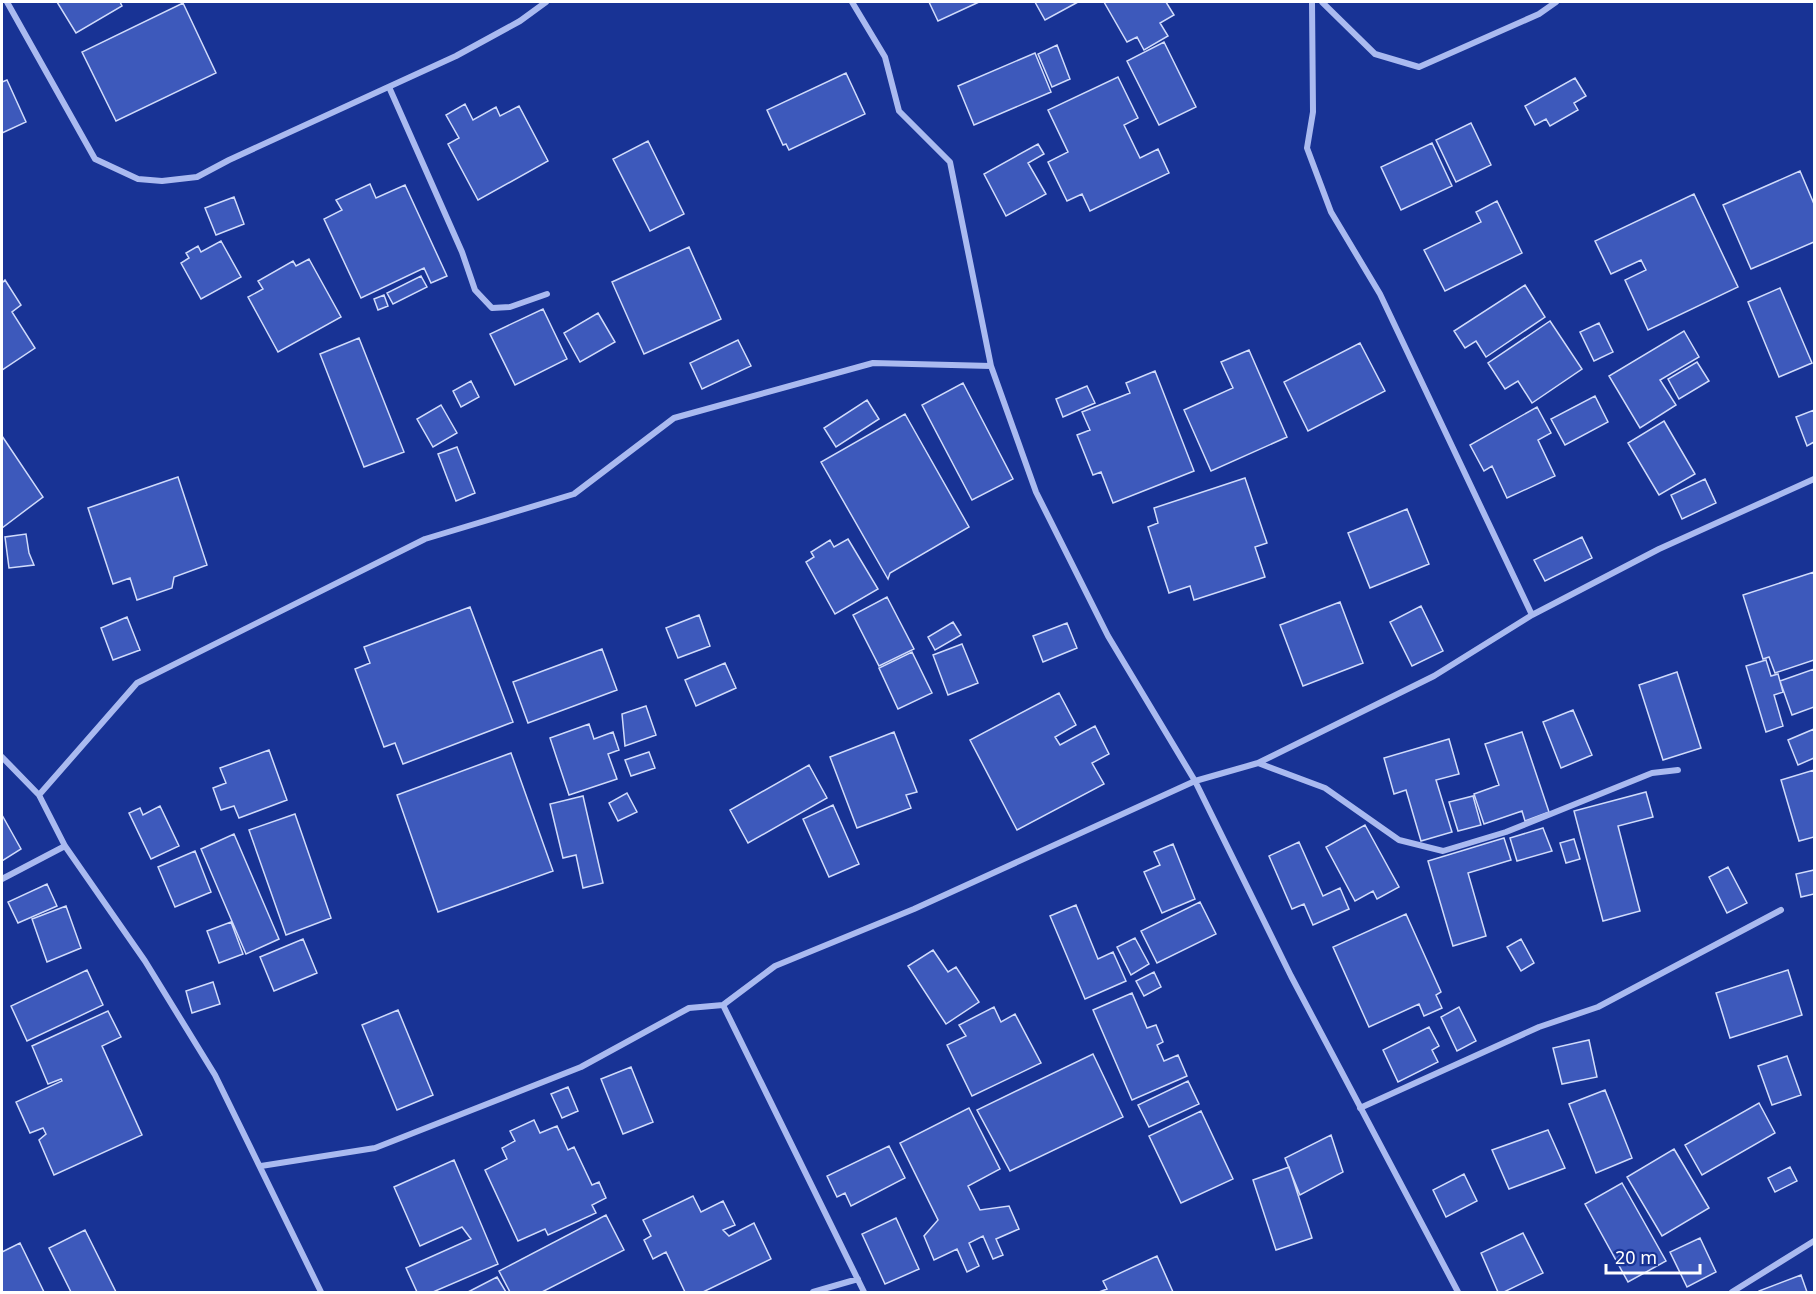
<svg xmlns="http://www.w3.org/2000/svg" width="1816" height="1294" font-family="'Noto Sans',sans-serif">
  <rect width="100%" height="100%" fill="#183395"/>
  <path fill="#3d59bb" stroke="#d0dbfb" stroke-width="1.5" d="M57,2H120L122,6L76,33Z
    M929,2H979L938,21Z
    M1035,2H1078L1045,20Z
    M1104,2H1166L1174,15L1160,23L1168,36L1144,50L1137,37L1127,42Z
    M183,3L216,73L116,121L82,52Z
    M1164,42L1196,107L1159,125L1127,61Z
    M1057,45L1070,79L1052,87L1038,54Z
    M1035,53L1051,92L974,125L958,86Z
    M846,73L865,114L789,150L786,144L783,145L767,110Z
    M1118,77L1138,118L1124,125L1140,158L1158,149L1169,173L1090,211L1082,194L1067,201L1048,162L1068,152L1048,110Z
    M1575,78L1586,96L1574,103L1578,110L1550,126L1546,119L1535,125L1525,106Z
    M7,80L26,122L2,133V82Z
    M465,104L473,120L496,107L500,116L519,106L548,161L478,200L448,144L459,138L446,115Z
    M1471,123L1491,165L1456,182L1436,140Z
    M648,141L684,214L650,231L613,159Z
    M1432,143L1452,186L1401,210L1381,167Z
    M1038,144L1044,154L1028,163L1046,194L1006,216L984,174Z
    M1800,171L1814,204V242L1751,269L1723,205Z
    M370,184L376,198L405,185L447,276L431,283L424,268L361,298L324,219L342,210L336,200Z
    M1694,194L1738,287L1648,330L1625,280L1646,270L1641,260L1611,274L1595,241Z
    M234,197L244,224L216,235L205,208Z
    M1497,201L1522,253L1445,291L1424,250L1481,222L1476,212Z
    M221,241L241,277L201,299L181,263L189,258L186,253L198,246L201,252Z
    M689,247L721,319L644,354L612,282Z
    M309,259L341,317L278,352L248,297L263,289L258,281L293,261L296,266Z
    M421,276L427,287L393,304L387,293Z
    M5,280L21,305L12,312L35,348L2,370V283Z
    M1525,285L1545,317L1486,357L1476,341L1465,348L1454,331Z
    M1780,288L1812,363L1779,377L1748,302Z
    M384,295L388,306L378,310L374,299Z
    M543,309L567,359L515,385L490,334Z
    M598,313L615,342L580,362L564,333Z
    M1550,321L1582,369L1532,403L1518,381L1505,389L1488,363Z
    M1599,323L1613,352L1594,361L1580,332Z
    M1684,331L1699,357L1660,380L1676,405L1640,428L1609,376Z
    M359,338L404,452L364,467L320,354Z
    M738,340L751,366L702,389L690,363Z
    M1360,343L1385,391L1308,431L1284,382Z
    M1249,350L1287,437L1211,471L1184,410L1233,388L1221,362Z
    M1697,362L1709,381L1679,399L1668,379Z
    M1155,371L1194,471L1113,503L1101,472L1093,475L1077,435L1090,430L1082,412L1130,393L1126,383Z
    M471,381L479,397L461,407L453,391Z
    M963,383L1013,479L972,500L922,405Z
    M1087,386L1095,403L1063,417L1056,399Z
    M1595,396L1608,422L1565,445L1551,419Z
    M867,400L879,419L836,447L824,428Z
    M441,405L457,433L433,447L417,419Z
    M1537,407L1551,433L1538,440L1555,476L1507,498L1492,466L1484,471L1470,445Z
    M1814,410V442L1807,446L1796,417Z
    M905,414L969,527L890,573L888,579L821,462Z
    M1664,421L1695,474L1659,495L1628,443Z
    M2,436L43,497L2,528Z
    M457,447L475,493L456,501L438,454Z
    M178,477L207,565L174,577L172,588L137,600L130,578L113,584L88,508Z
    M1245,478L1267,543L1255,547L1265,577L1194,600L1190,586L1169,593L1148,527L1158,523L1154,508Z
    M1705,479L1716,503L1682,519L1671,495Z
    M1407,509L1429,564L1370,588L1348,533Z
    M26,534L29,553L34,565L9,568L5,537Z
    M1582,537L1592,558L1545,581L1534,560Z
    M848,539L878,589L835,614L806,562L814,557L811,552L830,540L834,547Z
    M1814,572V660L1775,673L1769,657L1763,659L1743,595Z
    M887,597L914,649L879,666L853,615Z
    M1340,602L1363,663L1303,686L1280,625Z
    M1421,606L1443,651L1412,666L1390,622Z
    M470,607L513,722L403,764L395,743L384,747L355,669L370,663L364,647Z
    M699,615L710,646L678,658L666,628Z
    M127,617L140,650L113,660L101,628Z
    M953,622L961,635L935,650L928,637Z
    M1067,623L1077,648L1043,662L1033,636Z
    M962,644L978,683L948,695L933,655Z
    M602,649L617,690L528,723L513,682Z
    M912,652L932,693L898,709L879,668Z
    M1766,660L1771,676L1778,674L1783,692L1774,695L1783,726L1766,732L1746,666Z
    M725,663L736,688L696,706L685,680Z
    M1814,669V707L1792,715L1780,681Z
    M1677,672L1701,748L1663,760L1639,685Z
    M1059,693L1076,725L1055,737L1060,745L1095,726L1109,754L1092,763L1104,784L1017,830L970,740Z
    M646,706L656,735L625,746L622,714Z
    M1573,710L1592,755L1561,768L1543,722Z
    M589,724L594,739L613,732L619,750L608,754L617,779L569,795L550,738Z
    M1814,729V758L1798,765L1788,740Z
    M894,732L917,792L906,795L911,808L857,828L830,757Z
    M1522,732L1549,812L1525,821L1522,811L1484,824L1474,794L1499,785L1485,744Z
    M1449,739L1459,774L1436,780L1452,832L1421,841L1406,790L1394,794L1384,758Z
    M269,750L287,800L239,818L234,806L221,810L213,788L226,783L220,768Z
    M649,752L655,768L631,776L625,760Z
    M511,753L553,871L438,912L397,795Z
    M809,765L827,798L748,843L730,810Z
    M1814,770V837L1799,841L1781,780Z
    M1646,792L1653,817L1618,826L1640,911L1603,921L1574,811Z
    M627,793L637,812L618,821L609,803Z
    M583,796L603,883L583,888L576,855L563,858L550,804Z
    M1473,796L1481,825L1458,831L1449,802Z
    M833,805L859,864L829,877L803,819Z
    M160,806L179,846L151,859L129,813L140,808L143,815Z
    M295,814L331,918L286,935L249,830Z
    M2,815L21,849L2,861Z
    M1365,825L1399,887L1377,899L1373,891L1355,901L1326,847Z
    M1543,828L1552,851L1517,861L1510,838Z
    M234,834L279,939L246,954L201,849Z
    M1504,838L1511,860L1468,873L1486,936L1453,946L1428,861Z
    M1574,839L1580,859L1566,863L1560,843Z
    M1299,842L1323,896L1340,888L1349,909L1313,925L1304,904L1292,909L1269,856Z
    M1173,844L1195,899L1162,913L1144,872L1160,865L1154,852Z
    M195,851L211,892L175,907L158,867Z
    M1728,867L1747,903L1727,913L1709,877Z
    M1814,870V894L1801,897L1796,874Z
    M47,884L57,906L18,923L8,902Z
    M1200,902L1216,934L1157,963L1141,931Z
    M1076,905L1098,959L1113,952L1126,981L1085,999L1050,916Z
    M66,906L81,948L47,962L32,919Z
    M1406,914L1441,992L1436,995L1442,1008L1424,1016L1419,1004L1369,1027L1333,947Z
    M231,922L243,954L219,963L207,931Z
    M1135,938L1149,964L1131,975L1117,947Z
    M303,939L317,973L274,991L260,957Z
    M1521,939L1534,963L1521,971L1507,947Z
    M933,950L948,972L956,967L979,1002L946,1024L908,966Z
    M87,970L103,1005L27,1041L11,1006Z
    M1788,970L1802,1015L1730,1038L1716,993Z
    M1154,972L1161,987L1144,996L1136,981Z
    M213,982L220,1004L192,1013L186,991Z
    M1132,993L1147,1028L1156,1025L1163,1042L1157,1045L1164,1061L1178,1055L1187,1076L1132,1100L1093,1010Z
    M994,1007L1001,1022L1015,1014L1041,1063L972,1096L947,1045L966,1036L959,1025Z
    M1459,1007L1476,1041L1457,1051L1441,1017Z
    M398,1010L433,1095L397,1110L362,1025Z
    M108,1011L121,1037L102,1046L142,1135L54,1175L39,1140L46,1134L43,1128L30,1133L16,1102L62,1081L61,1079L48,1084L32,1046Z
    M1429,1027L1439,1046L1432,1050L1438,1062L1398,1082L1383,1050Z
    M1589,1040L1597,1077L1562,1084L1553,1048Z
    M1093,1054L1123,1117L1010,1171L977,1110Z
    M1787,1056L1801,1095L1772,1105L1758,1066Z
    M631,1067L653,1122L623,1134L601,1079Z
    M1188,1081L1199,1104L1149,1127L1138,1105Z
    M568,1087L578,1111L562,1118L551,1094Z
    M1605,1090L1632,1158L1596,1173L1569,1104Z
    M1759,1103L1775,1133L1702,1175L1685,1145Z
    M969,1108L1000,1169L968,1186L980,1210L1009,1206L1019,1229L996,1239L1003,1255L993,1259L983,1236L969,1243L979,1266L967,1272L957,1249L934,1260L924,1236L938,1220L900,1143Z
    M1201,1111L1233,1179L1181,1203L1149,1136Z
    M534,1120L540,1133L557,1126L568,1150L574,1147L592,1185L599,1182L606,1198L592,1205L596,1213L548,1235L545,1229L518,1241L485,1170L507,1159L502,1148L515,1141L510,1131Z
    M1548,1130L1565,1168L1509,1189L1492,1150Z
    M1331,1135L1343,1172L1300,1195L1285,1158Z
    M889,1146L905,1178L851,1206L845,1193L837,1197L827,1176Z
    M1674,1149L1709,1208L1662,1236L1627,1177Z
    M454,1160L498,1264L433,1292H417L406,1268L471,1239L462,1227L420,1246L394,1187Z
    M1289,1167L1312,1238L1276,1250L1253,1180Z
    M1790,1167L1797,1181L1775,1192L1768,1178Z
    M1464,1174L1477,1201L1446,1217L1433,1190Z
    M1622,1183L1666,1261L1628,1282L1585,1204Z
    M693,1196L701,1212L723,1201L735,1225L723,1230L729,1236L754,1223L771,1259L703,1292H685L666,1252L653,1259L644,1240L651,1236L643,1220Z
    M606,1215L624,1250L542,1292H510L499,1271Z
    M896,1218L919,1269L885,1284L862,1234Z
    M85,1230L116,1292H71L49,1248Z
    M1523,1233L1543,1273L1504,1292H1498L1481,1253Z
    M1700,1238L1716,1272L1687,1287L1670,1252Z
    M20,1243L44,1292H2V1252Z
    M1157,1256L1173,1292H1099L1107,1289L1103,1281Z
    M1801,1275L1807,1292H1759V1291Z
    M497,1277L506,1292H468Z"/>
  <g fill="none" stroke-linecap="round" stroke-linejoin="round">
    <path stroke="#aabaf0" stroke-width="6" d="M7,2L95,159L138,179L162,181L197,177L229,160L456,56L520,21L546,2
      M852,2L885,57L899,111L950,162L991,366L1036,492L1108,636L1195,781L1291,976L1458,1292
      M1312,2L1313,112L1307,148L1331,212L1380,294L1532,615
      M1322,2L1375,54L1419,67L1539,14L1556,2
      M389,87L462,252L475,290L492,308L510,307L547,294
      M2,757L39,795L65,846L145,961L215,1075L321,1292
      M1258,763L1325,788L1399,840L1443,851L1506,832L1652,773L1678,770
      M39,795L137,683L425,539L574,494L674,418L873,363L991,366
      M2,879L65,846
      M723,1005L864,1292
      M1360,1108L1539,1027L1598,1007L1781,910
      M261,1166L375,1148L581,1067L689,1008L723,1005L775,966L914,909L1195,781L1258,763L1434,676L1532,615L1659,549L1814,479
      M813,1292L858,1279
      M1732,1292L1814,1241"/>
  </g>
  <rect width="1816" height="1294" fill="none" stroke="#ffffff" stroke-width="6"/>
  <path d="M1606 1264v9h94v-9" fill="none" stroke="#ffffff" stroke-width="3"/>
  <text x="1615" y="1264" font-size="18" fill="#ffffff" stroke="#183395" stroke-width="4.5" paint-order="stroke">20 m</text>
</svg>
